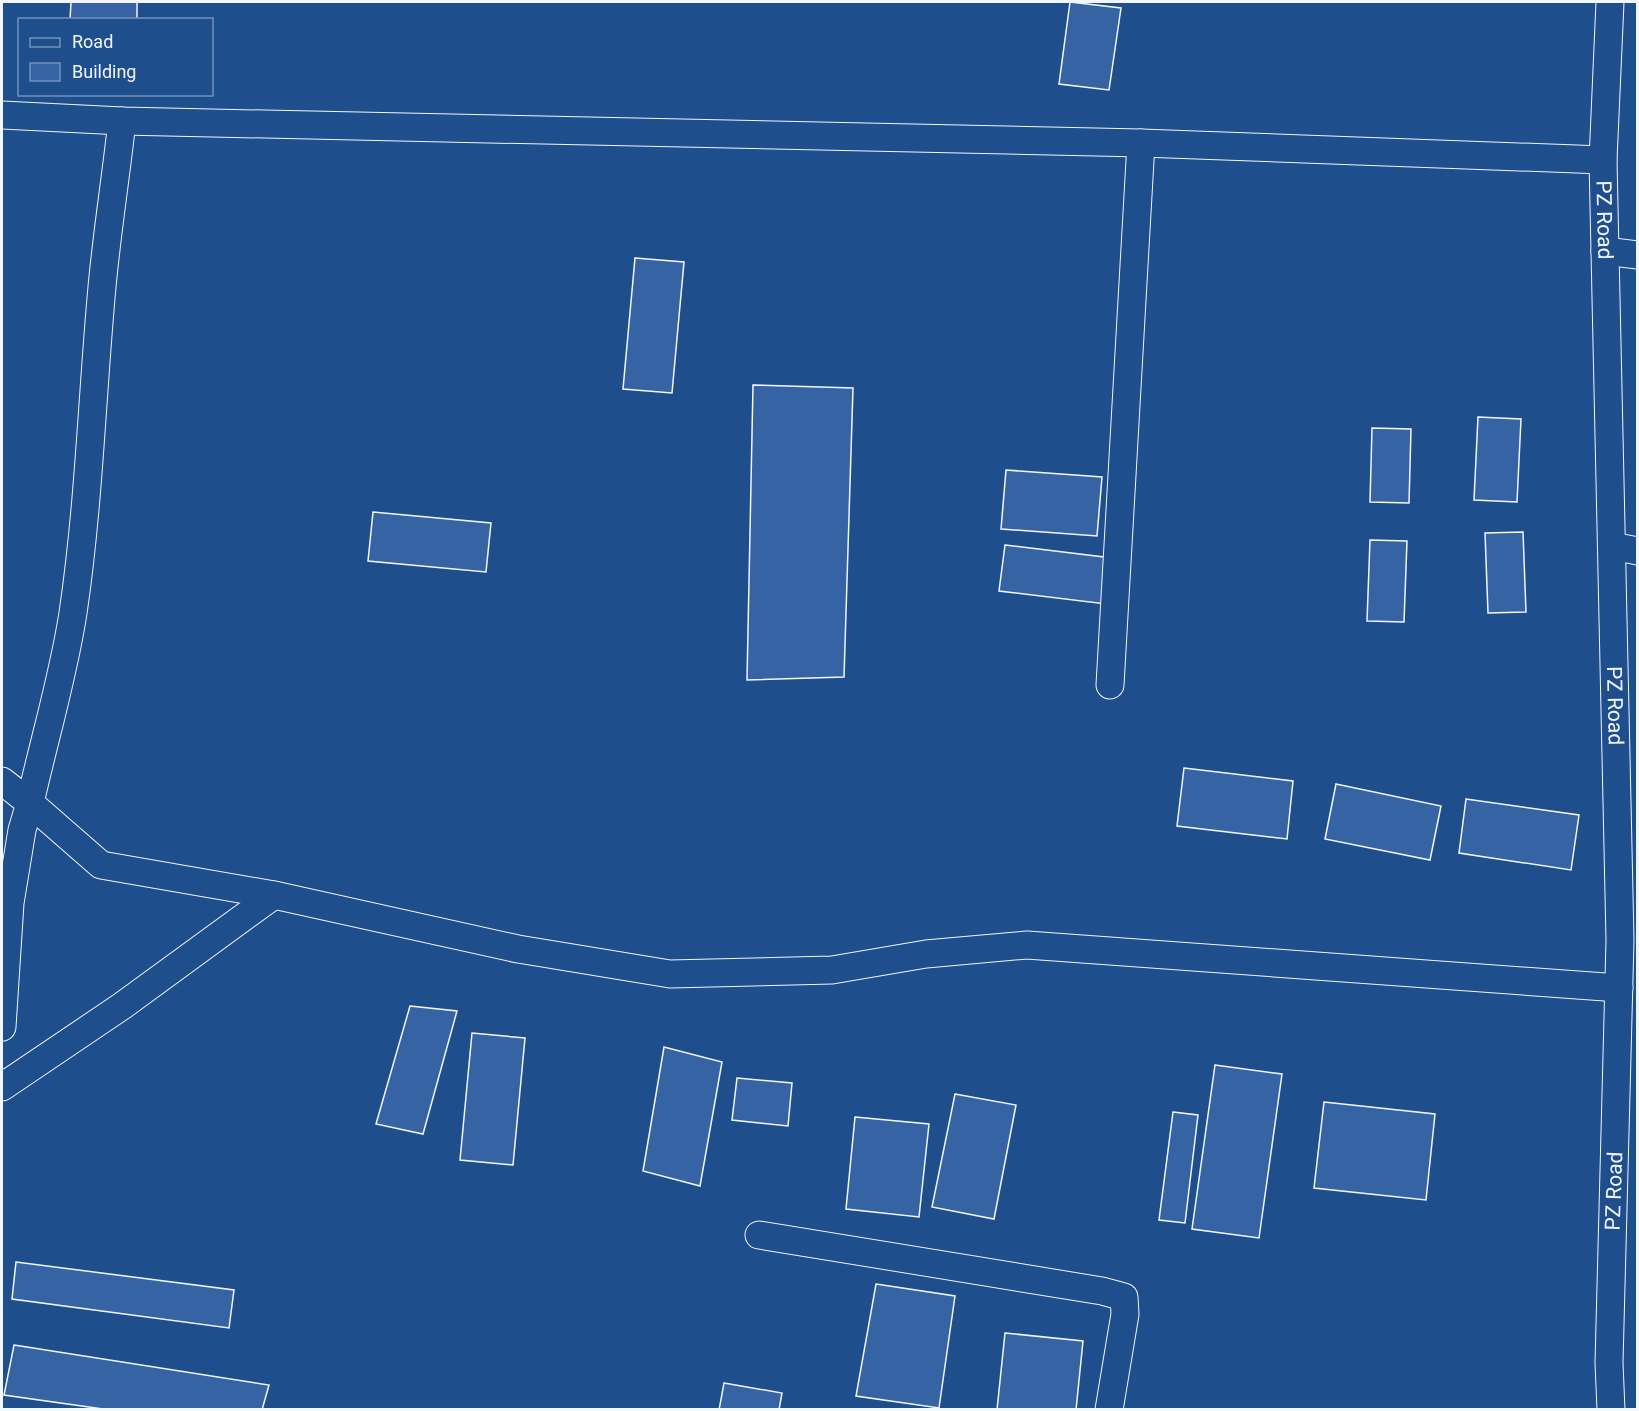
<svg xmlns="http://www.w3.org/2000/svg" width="1639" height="1411" font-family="Roboto,sans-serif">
  <rect width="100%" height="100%" fill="#1f4e8c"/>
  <path fill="#3563a3" stroke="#f2f6ff" stroke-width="1.5" d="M71,2H137V20H70Z
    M1070,2L1121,8L1109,90L1059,84Z
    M635,258L684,262L672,393L623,389Z
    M753,385L853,388L844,677L747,680Z
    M1478,417L1521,419L1517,502L1474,500Z
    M1372,428L1411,429L1409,503L1370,502Z
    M1006,470L1102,477L1097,536L1001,529Z
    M373,512L491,523L486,572L368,561Z
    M1523,532L1526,612L1488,613L1485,533Z
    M1370,540L1407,541L1404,622L1367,621Z
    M1005,545L1112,558L1106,604L999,591Z
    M1184,768L1293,781L1287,839L1177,826Z
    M1336,784L1441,806L1430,860L1325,839Z
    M1466,799L1579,815L1571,870L1459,853Z
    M410,1006L457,1011L423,1134L376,1124Z
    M472,1033L525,1038L513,1165L460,1160Z
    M664,1047L722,1062L700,1186L643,1171Z
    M1215,1065L1282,1074L1259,1238L1192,1229Z
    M737,1078L792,1083L788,1126L732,1120Z
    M955,1094L1016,1105L994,1219L932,1207Z
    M1324,1102L1435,1114L1426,1200L1314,1188Z
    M1173,1112L1198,1115L1185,1223L1159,1220Z
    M855,1117L929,1124L919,1217L846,1209Z
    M16,1262L234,1290L229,1328L12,1299Z
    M876,1284L955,1296L939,1408L856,1396Z
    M1005,1333L1083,1341L1076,1410H997Z
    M14,1345L269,1385L262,1410H110L4,1395Z
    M724,1383L782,1393L779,1410H719Z"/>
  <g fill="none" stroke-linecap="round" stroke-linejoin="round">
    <defs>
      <g id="minor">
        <path id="s1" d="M1610,2L1603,160L1620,940L1609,1363L1611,1410"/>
        <path d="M2,115L122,121L1141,143L1603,160"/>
        <path d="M122,121C116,176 107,232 102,287C92,396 89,505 73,613C63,678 44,740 30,803L101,865L274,895L518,949L670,974L832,970L926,954L1027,945L1619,988"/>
        <path d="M1605,251L1638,255"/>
        <path d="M1612,546L1638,551"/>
        <path d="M1110,685L1141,143"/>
        <path d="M2,781L30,803L22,830L10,903L2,1027"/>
        <path d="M2,1087L122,1006L274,895"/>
        <path d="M759,1235L1102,1291L1124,1297L1125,1314L1109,1410"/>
      </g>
    </defs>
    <use href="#minor" stroke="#f2f6ff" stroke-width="29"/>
    <use href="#minor" stroke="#1f4e8c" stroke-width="27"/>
  </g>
  <g text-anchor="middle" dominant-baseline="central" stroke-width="4.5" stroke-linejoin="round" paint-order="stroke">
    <g font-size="21" fill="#f2f6ff" stroke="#1f4e8c">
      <text stroke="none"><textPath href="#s1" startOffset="218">PZ Road</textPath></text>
      <text stroke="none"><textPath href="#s1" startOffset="704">PZ Road</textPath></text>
      <text transform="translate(1614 1191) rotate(-88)">PZ Road</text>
    </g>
  </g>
  <rect width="1639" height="1411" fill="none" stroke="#f2f6ff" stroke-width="6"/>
  <rect x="18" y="18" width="195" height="78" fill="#1f4e8c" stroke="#7391ba" stroke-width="1.5"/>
  <rect x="30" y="38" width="30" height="9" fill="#1f4e8c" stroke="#7391ba" stroke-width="1.5"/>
  <text x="72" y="48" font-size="18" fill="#f2f6ff">Road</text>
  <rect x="30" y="63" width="30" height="18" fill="#3563a3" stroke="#7391ba" stroke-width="1.5"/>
  <text x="72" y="78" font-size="18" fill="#f2f6ff">Building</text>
</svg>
